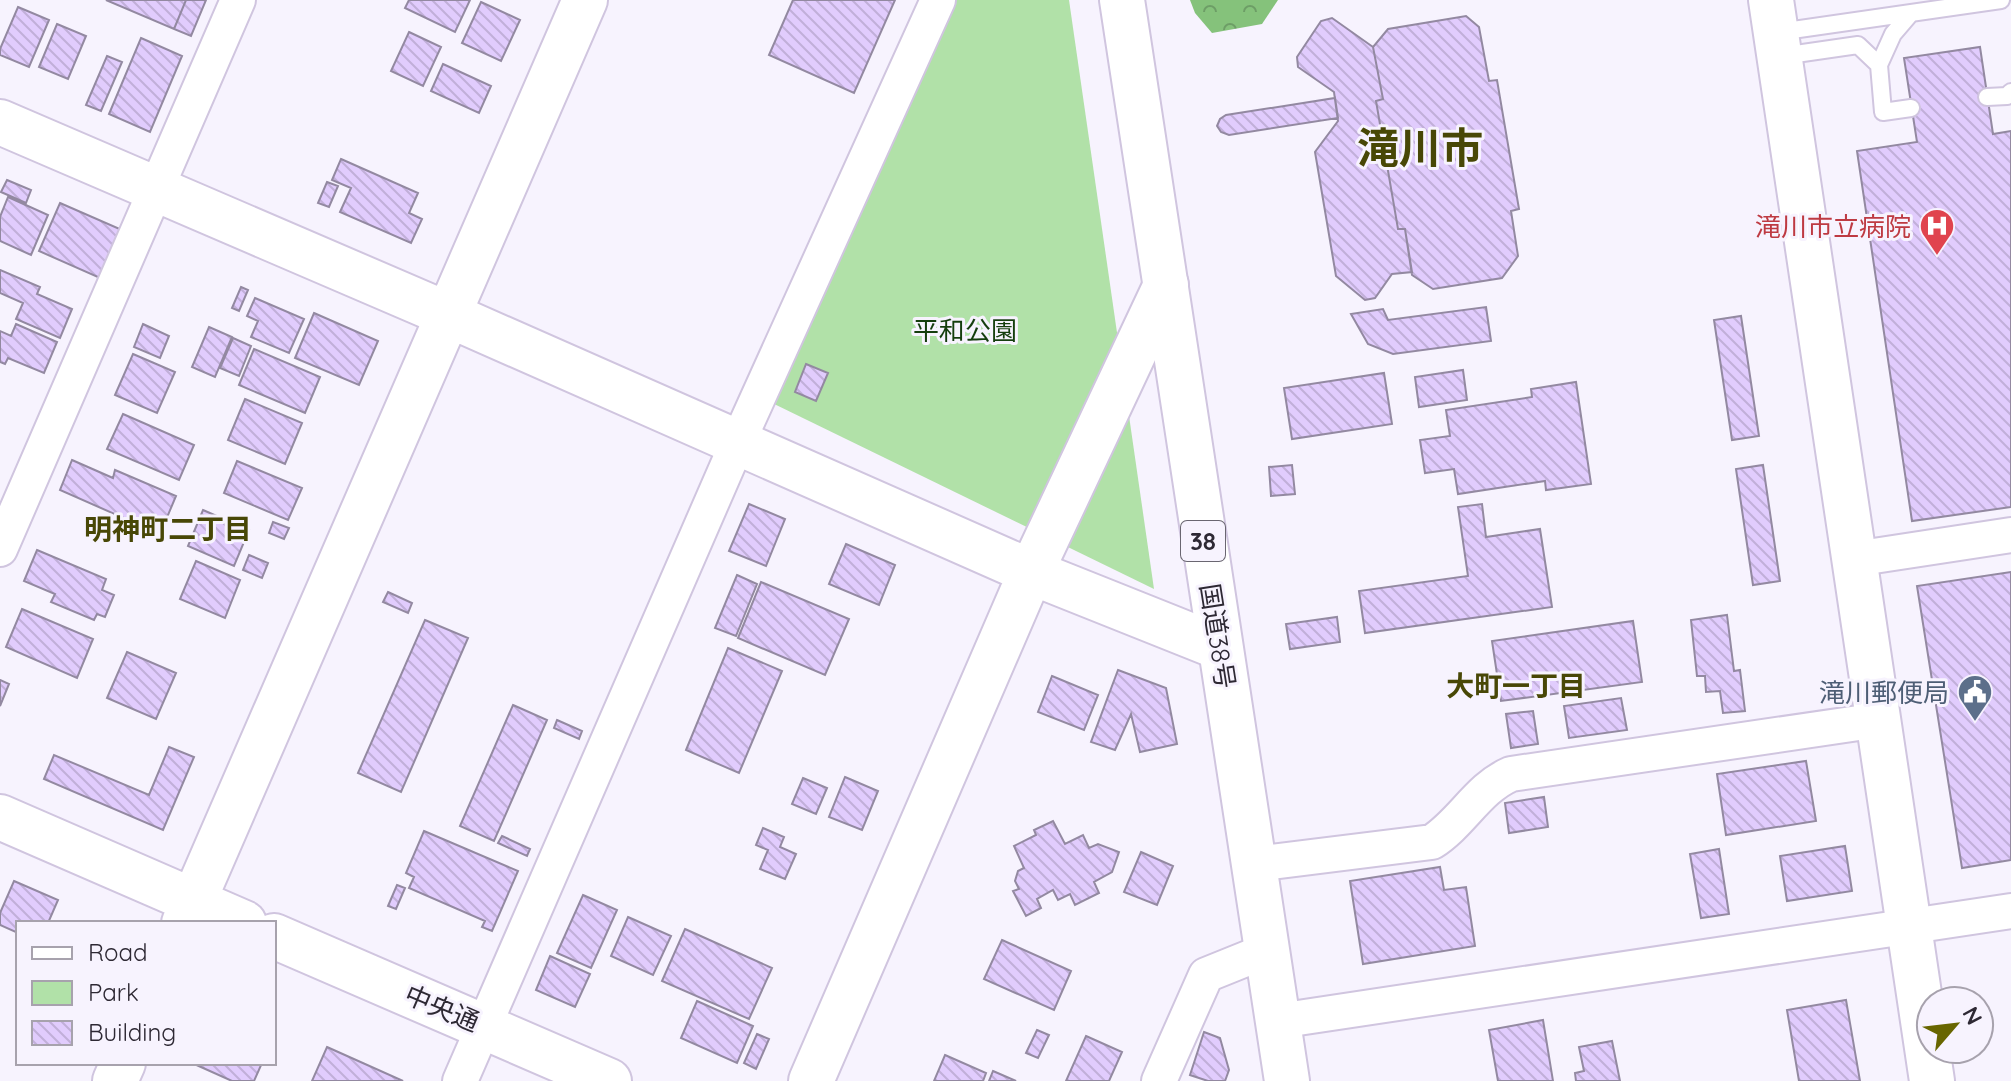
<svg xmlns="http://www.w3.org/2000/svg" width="2011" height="1081" font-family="Quicksand,'Noto Sans JP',sans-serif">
  <defs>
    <pattern id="forest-crowns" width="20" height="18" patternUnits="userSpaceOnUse" patternTransform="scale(2)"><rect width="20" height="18" fill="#85c27b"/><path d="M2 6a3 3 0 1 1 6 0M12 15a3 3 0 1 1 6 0" fill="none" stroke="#6d9e66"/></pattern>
    <pattern id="building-back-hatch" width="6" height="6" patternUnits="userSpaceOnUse" patternTransform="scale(2)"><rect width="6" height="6" fill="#e1ccfd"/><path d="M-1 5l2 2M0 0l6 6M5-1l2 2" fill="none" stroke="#c1afd9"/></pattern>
  </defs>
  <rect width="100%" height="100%" fill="#f7f3fe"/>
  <path fill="#b1e1a8" d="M948,0H1069L1154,589L768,401Z"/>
  <path fill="url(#forest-crowns)" d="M1190,0H1278L1262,24L1212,33L1195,13Z"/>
  <path fill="url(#building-back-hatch)" stroke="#9389a1" stroke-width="2" d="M106,0H186L174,29Z
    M186,0H206L191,36L174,29Z
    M409,0H470L455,32L405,8Z
    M793,0H895L854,93L769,55Z
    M481,2L520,20L501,61L462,43Z
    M18,7L49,20L29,67L0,55V49Z
    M1466,16L1479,27L1489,81L1497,80L1519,209L1511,211L1518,256L1502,278L1433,289L1412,275L1405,229H1398L1376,101L1383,99L1373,47L1388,29Z
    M1332,18L1373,47L1383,99L1376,101L1398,229H1405L1412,272L1392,274L1375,298L1365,300L1336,276L1315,152L1338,121L1334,92L1298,67L1297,57L1321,21Z
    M57,24L86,36L68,79L39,67Z
    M409,32L441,47L423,86L391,71Z
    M141,38L182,56L150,132L109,114Z
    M1980,47L1993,134L2011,131V507L1912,521L1857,151L1917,142L1904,58Z
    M107,56L122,62L101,111L86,105Z
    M443,64L491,86L479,113L431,91Z
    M1335,98L1338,118L1229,135L1221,132L1217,126L1220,119L1226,115Z
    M341,159L418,193L409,213L422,219L411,243L340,212L351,188L332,180Z
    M7,180L31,190L26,203L1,192Z
    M327,182L338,186L329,207L318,203Z
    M8,197L48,215L31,255L0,241V217Z
    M60,203L122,230L100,278L39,251Z
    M0,270L40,287L37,294L72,309L60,338L16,319L23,303L0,293Z
    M241,287L248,290L239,311L232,308Z
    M255,298L304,319L289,353L251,337L258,321L247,316Z
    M1486,307L1491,341L1393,354L1368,344L1351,314L1383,309L1388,320Z
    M314,313L378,341L359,385L295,358Z
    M1741,316L1759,436L1732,440L1714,320Z
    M16,324L57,342L44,373L8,358L5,364L0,362V331L11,336Z
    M143,324L169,336L160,358L134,347Z
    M209,327L232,337L215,377L192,367Z
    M233,338L251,346L239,376L220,368Z
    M254,349L320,377L305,413L239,385Z
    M133,354L175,372L157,413L115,395Z
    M806,364L828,373L816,401L795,392Z
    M1463,370L1467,400L1419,407L1415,377Z
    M1384,373L1392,424L1292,439L1284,388Z
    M1576,382L1591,484L1546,490L1545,481L1458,494L1454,469L1425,473L1420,440L1450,436L1446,410L1532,397L1531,389Z
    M245,399L302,423L285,464L228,440Z
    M123,414L194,445L179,480L107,449Z
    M72,460L113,478L115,470L176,496L160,534L60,490Z
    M237,461L302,488L288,520L224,493Z
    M1292,465L1295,494L1271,496L1269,467Z
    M1763,465L1780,581L1753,585L1736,469Z
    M749,504L785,519L766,566L729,551Z
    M1482,504L1486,537L1540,529L1552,607L1365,633L1359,591L1468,576L1458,507Z
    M203,510L249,530L234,566L188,546Z
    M273,522L289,528L284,539L269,533Z
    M846,544L895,565L879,605L829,584Z
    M37,550L106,579L102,590L114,595L105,617L97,614L94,620L51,602L55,594L24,581Z
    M249,555L268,563L262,578L243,570Z
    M196,561L240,580L225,618L180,599Z
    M2011,572V860L1962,868L1917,586Z
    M737,575L757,584L736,636L715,628Z
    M761,582L849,619L825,675L738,638Z
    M388,592L412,603L408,613L383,602Z
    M22,609L93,639L77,678L6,647Z
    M1727,615L1734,671L1740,670L1745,711L1723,713L1720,691L1706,692L1705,676H1697L1691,620Z
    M1337,617L1340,642L1290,649L1286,624Z
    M425,620L468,638L401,792L358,773Z
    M1633,621L1642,682L1501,701L1492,641Z
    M728,648L782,671L739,773L686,750Z
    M127,652L176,673L156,719L107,698Z
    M1118,670L1166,688L1177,744L1140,752L1131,714L1115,750L1091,742Z
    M1052,676L1098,695L1084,730L1038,712Z
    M0,680L9,684L0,706Z
    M1621,698L1627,730L1569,738L1564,706Z
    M513,705L547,720L494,841L460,826Z
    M1533,711L1538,744L1511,748L1506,714Z
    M557,720L582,731L579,739L554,728Z
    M169,747L194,757L163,830L44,779L54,755L149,795Z
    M1806,761L1816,821L1726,835L1717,774Z
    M845,777L878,791L862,830L829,817Z
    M803,778L827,788L816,814L792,804Z
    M1544,797L1548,827L1509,833L1505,803Z
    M1053,821L1065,844L1083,835L1089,848L1098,844L1119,852L1112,872L1094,882L1099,893L1075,905L1070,894L1058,900L1053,890L1037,899L1041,908L1026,916L1013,891L1019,889L1015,881L1018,871L1024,868L1014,846L1036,835L1034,830Z
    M763,828L784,837L780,847L796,854L785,879L760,869L768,850L756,845Z
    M424,831L518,871L492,931L482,927L485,921L409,888L414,877L406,873Z
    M502,836L530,849L527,856L498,843Z
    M1845,846L1852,891L1787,901L1780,856Z
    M1719,849L1729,914L1701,918L1690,854Z
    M1141,852L1173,866L1157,905L1124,892Z
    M1440,867L1444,890L1466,887L1475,946L1363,964L1350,881Z
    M14,881L58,900L48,923H18V933L0,925V913Z
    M397,885L405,888L396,909L388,906Z
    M583,895L617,910L591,968L557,953Z
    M628,917L671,936L653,975L611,956Z
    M685,929L772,968L749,1019L662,981Z
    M1002,940L1071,971L1054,1010L984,979Z
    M550,956L590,974L575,1007L536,990Z
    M1846,1000L1860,1081H1799L1787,1010Z
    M697,1001L753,1026L737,1063L681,1038Z
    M1543,1020L1553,1081H1498L1489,1030Z
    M1037,1030L1049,1035L1038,1058L1026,1053Z
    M1204,1032L1220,1038L1229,1070L1225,1081H1208L1190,1075Z
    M757,1034L769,1039L756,1069L744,1063Z
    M1086,1036L1122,1052L1109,1081H1066Z
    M1612,1041L1620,1081H1576L1575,1073L1584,1071L1579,1047Z
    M327,1047L403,1081H312Z
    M945,1055L986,1073L983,1081H934Z
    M192,1063H262L254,1081H232Z
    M993,1071L1016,1081H989Z"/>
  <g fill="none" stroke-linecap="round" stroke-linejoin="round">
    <defs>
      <path id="lane" d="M1778,32L2001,0
        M1782,56L1858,45L1879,65L1883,112L1911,108
        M1879,65L1893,34L1911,13
        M1987,97L2007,96L2011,92"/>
      <path id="street" d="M0,549L238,0
        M1854,559L2011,535
        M1254,864L1432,842C1462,823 1478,788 1511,774L1879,720
        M1278,1021L2011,911
        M460,1081L737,444L938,0
        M1159,1081L1206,975L1268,950"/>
      <path id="secondary" d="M1771,0L1932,1081
        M0,122L449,315L1031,572L1219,647
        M0,817L244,923
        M184,923L585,0
        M274,936L609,1081
        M115,1081L123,1063
        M811,1081L1031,572L1166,285"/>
      <path id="highway" d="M1122,0L1287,1081"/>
    </defs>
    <use href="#lane" stroke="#d0c5df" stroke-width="20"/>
    <use href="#street" stroke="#d0c5df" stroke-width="38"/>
    <use href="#secondary" stroke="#d0c5df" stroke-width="48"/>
    <use href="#highway" stroke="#d0c5df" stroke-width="48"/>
    <use href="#lane" stroke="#fff" stroke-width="16"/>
    <use href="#street" stroke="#fff" stroke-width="34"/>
    <use href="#secondary" stroke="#fff" stroke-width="44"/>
    <use href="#highway" stroke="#fff" stroke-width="44"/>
  </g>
  <defs>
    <symbol id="hospital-pin" viewBox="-11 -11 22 30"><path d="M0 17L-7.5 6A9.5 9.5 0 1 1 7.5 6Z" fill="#e0444e" stroke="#f7f3fe"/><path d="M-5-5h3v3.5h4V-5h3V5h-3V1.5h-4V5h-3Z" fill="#fff"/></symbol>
    <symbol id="civic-pin" viewBox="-11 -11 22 30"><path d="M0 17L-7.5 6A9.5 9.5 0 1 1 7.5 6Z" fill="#5c6f8a" stroke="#f7f3fe"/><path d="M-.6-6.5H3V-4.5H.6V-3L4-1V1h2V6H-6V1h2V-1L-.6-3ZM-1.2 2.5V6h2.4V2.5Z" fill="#fff"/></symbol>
  </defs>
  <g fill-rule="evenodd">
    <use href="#hospital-pin" x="1917" y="206" width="40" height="54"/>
    <use href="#civic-pin" x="1955" y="672" width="40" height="54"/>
  </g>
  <g text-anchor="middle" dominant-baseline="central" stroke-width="6" stroke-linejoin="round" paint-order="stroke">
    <rect fill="#f7f3fe" stroke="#6a6671" stroke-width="2" x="1181" y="521" width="44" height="40" rx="6"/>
    <g font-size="24" font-weight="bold" fill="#2e2934">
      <text x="1203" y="541">38</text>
    </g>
    <g font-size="26" fill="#be3a42" stroke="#f7f3fe" text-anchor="end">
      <text x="1911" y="226">滝川市立病院</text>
    </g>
    <g font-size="26" fill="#153e0e" stroke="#f7f3fe">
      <text x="965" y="330">平和公園</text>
    </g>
    <g font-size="26" fill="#2e2934" stroke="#f7f3fe">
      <text transform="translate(1218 636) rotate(81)">国道38号</text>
      <text transform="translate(442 1008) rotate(23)">中央通</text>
    </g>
    <g font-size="26" fill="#4e5e75" stroke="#f7f3fe" text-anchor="end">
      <text x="1949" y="692">滝川郵便局</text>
    </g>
    <g font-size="28" font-weight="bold" fill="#484706" stroke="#f7f3fe">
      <text x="168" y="528">明神町二丁目</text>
      <text x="1516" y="685">大町一丁目</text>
    </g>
    <g font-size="42" font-weight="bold" fill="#484706" stroke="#f7f3fe">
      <text x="1420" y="147">滝川市</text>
    </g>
  </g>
  <rect x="16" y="921" width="260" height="144" fill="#f7f3fe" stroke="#a7a2ad" stroke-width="2"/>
  <rect x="32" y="947" width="40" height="12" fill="#ffffff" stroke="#a7a2ad" stroke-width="2"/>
  <text x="88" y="961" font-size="24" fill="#2e2934">Road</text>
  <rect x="32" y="981" width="40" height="24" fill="#b1e1a8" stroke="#a7a2ad" stroke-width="2"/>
  <text x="88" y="1001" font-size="24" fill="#2e2934">Park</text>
  <rect x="32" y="1021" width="40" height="24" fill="url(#building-back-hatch)" stroke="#a7a2ad" stroke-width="2"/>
  <text x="88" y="1041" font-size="24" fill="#2e2934">Building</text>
  <g transform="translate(1955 1025) rotate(62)"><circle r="38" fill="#f7f3fe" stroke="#a7a2ad" stroke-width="2"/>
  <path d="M0-6L14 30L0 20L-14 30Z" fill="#686600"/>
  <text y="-12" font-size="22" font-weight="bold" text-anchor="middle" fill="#2e2934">N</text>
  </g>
</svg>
